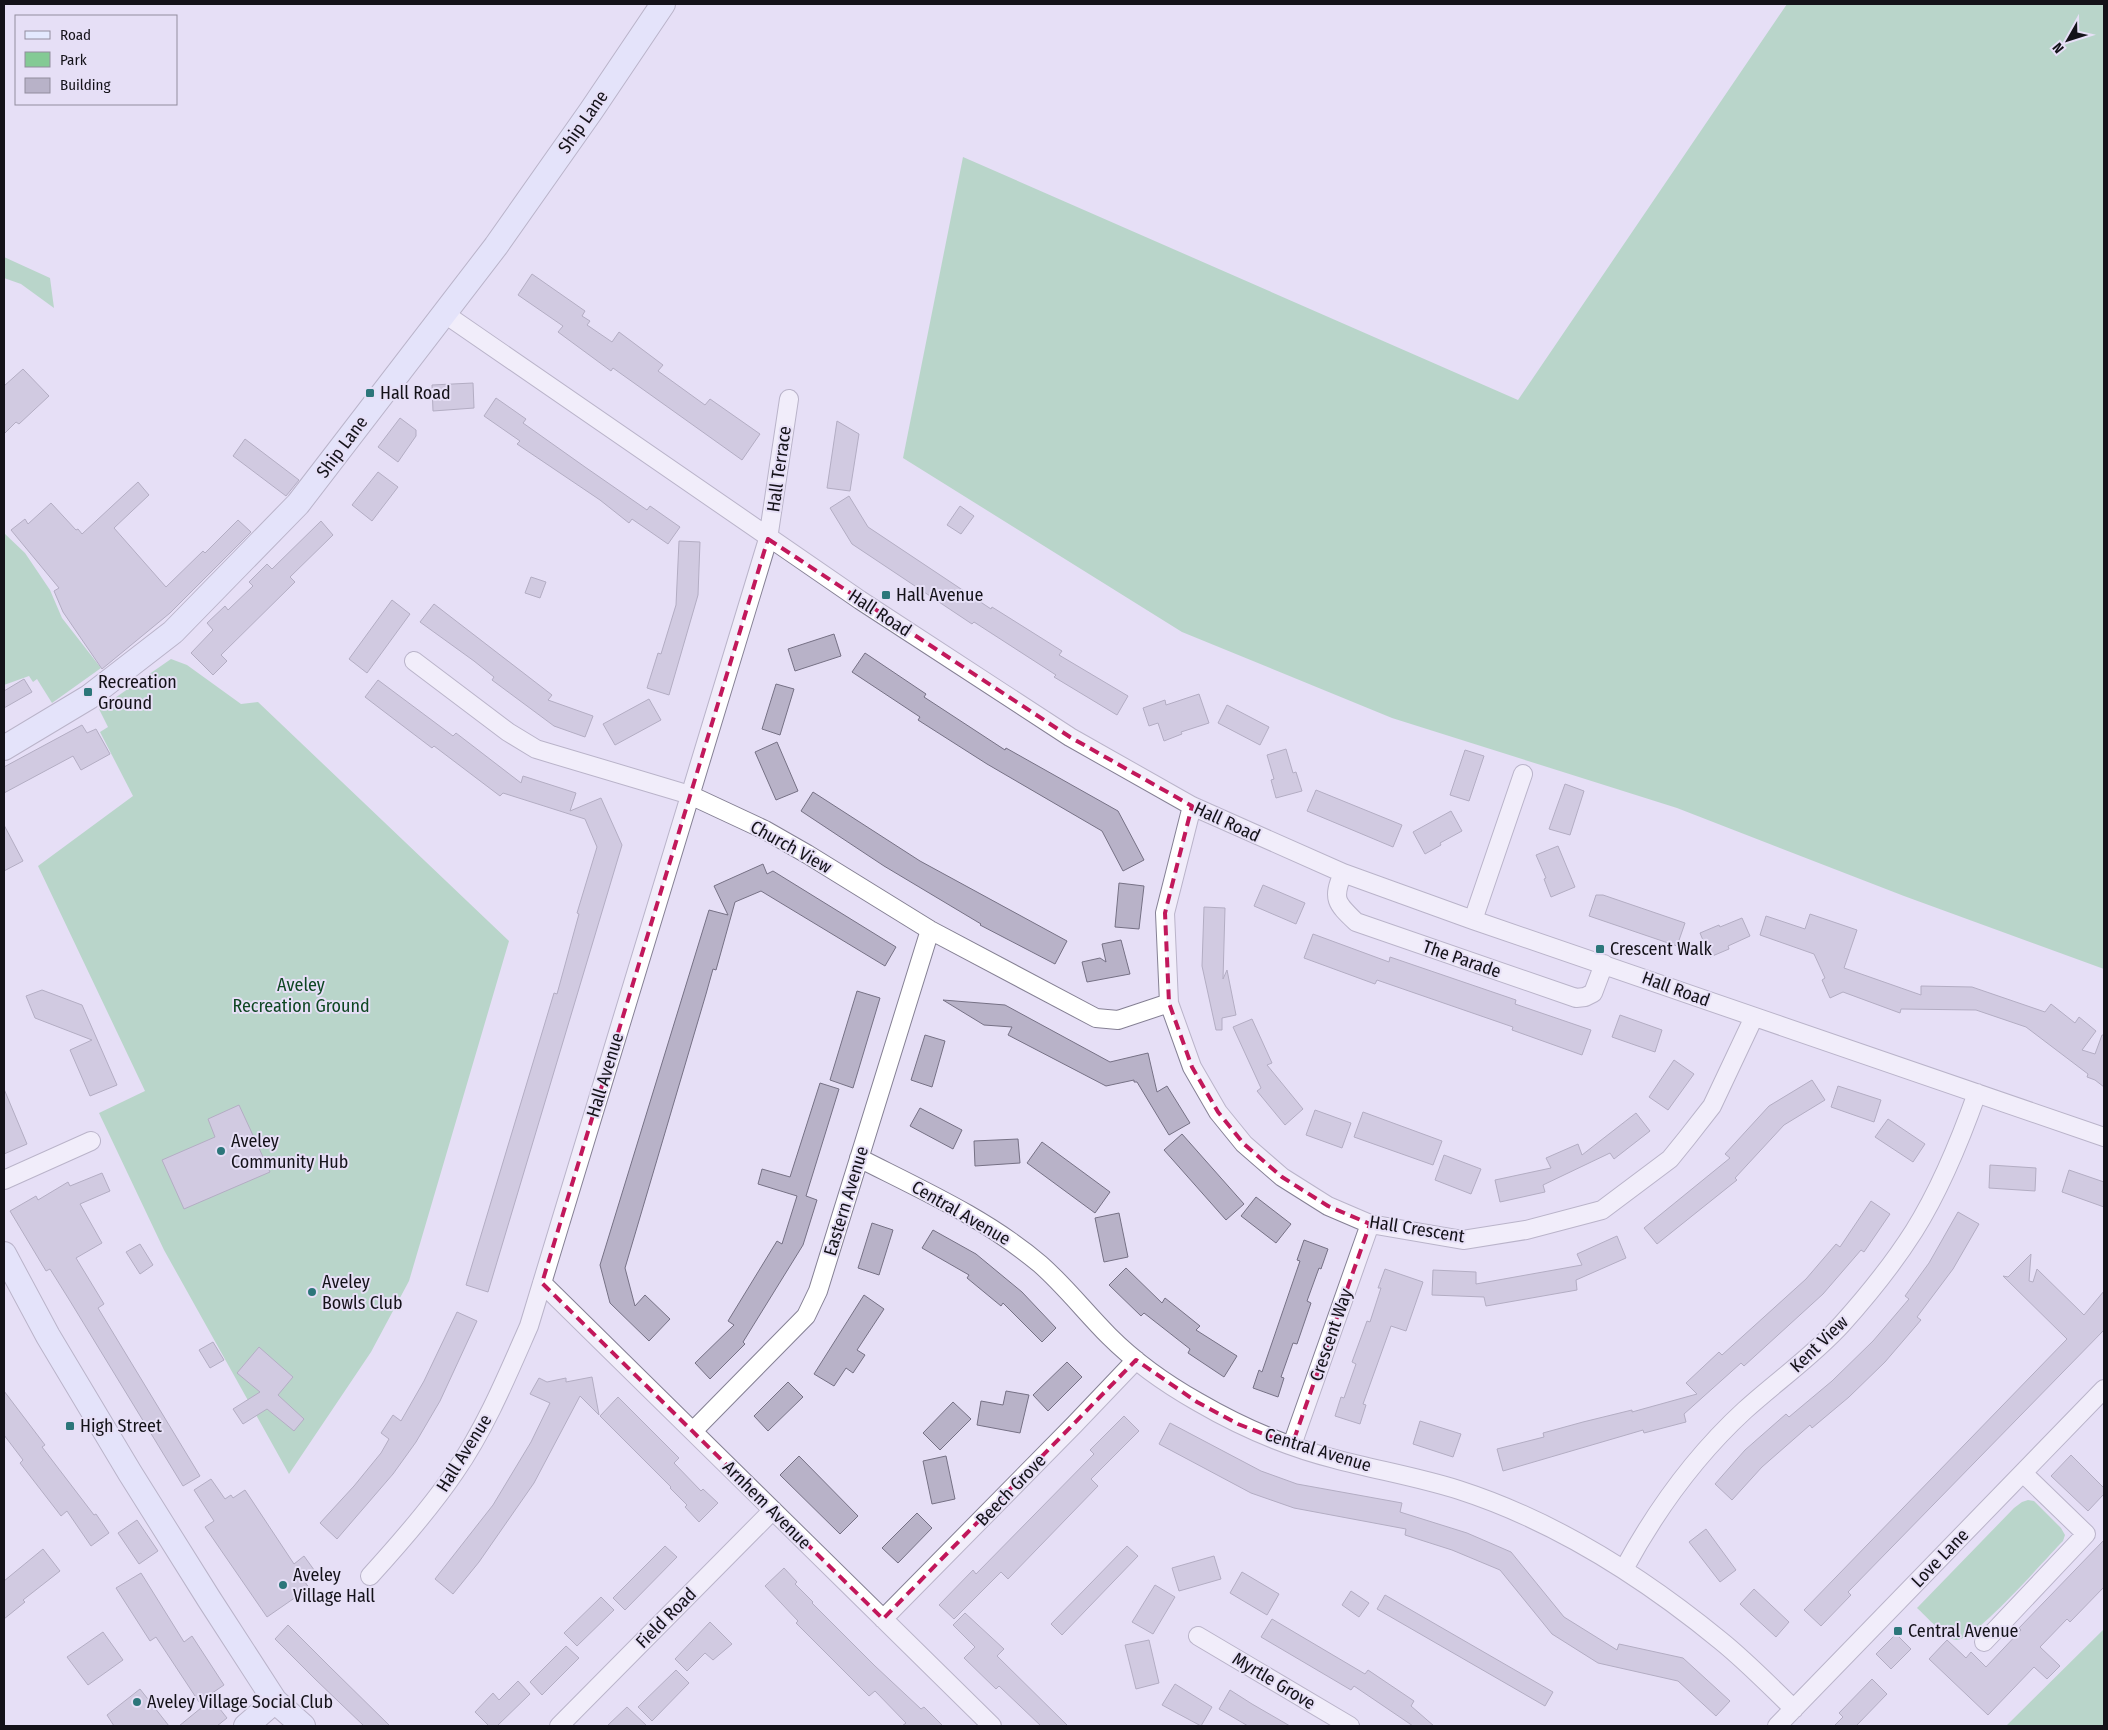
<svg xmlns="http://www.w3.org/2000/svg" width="2108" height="1730" font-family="'Fira Sans Condensed',sans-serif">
  <rect width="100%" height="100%" fill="#e6dff6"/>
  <path fill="#84ca95" d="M1787,4H2104V969L1904,896L1677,808L1392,718L1182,632L903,458L963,157L1518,400Z
    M4,257L50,278L54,308L21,284L4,278Z
    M4,533L25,553L50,590L62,618L101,668L52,703L37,679L33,682L29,676L4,685Z
    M171,659L187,665L241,704L258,702L509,941L409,1281L371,1352L289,1474L164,1250L99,1113L145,1091L38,866L133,796L100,732L108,727L99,709Z
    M2028,1500L2034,1501L2061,1528L2065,1535L2063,1541C2047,1557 1974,1642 1956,1640C1946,1639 1925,1615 1917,1608L2014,1508L2022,1502Z
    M2104,1629V1726H2006Z"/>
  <path fill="#b8b2c8" stroke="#767185" d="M532,274L585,311L582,316L590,321L587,325L612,342L619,332L663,365L658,371L705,405L710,399L760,434L742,460L613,368L611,371L558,332L563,326L518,295Z
    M23,369L49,396L19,424L16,422L4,434V386Z
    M473,383L474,408L433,411L432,385Z
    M496,398L526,419L523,423L585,467L647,510L650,506L680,527L668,544L632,519L629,523L600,500L517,444L520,441L484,416Z
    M400,418L416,430V436L398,462L378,447Z
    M837,421L859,434L850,491L827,488Z
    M245,439L299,480L286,496L233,456Z
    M378,472L398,487L372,521L352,505Z
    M138,482L149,495L114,528L166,587L203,551L205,553L238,520L251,532L170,613L102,669L63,612L54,591L59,588L11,530L25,519L28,524L51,503L76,530L78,529L82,534Z
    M849,496L868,527L991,609L992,607L1062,651L1059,655L1128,696L1117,715L1054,677L1056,675L974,622L972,624L852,544L830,508Z
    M960,506L974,516L961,534L947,525Z
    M321,521L333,535L290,577L295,582L221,655L227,661L213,675L191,653L213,630L207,623L225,606L228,610L253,586L249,582L267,564L272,569Z
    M679,541L700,542L698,595L669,695L647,688L658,653L661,654L676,605Z
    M531,577L546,582L540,598L525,593Z
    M392,600L410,614L367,673L349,659Z
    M434,604L552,695L548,700L593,716L585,737L554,726L492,680L494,677L474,661L420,622Z
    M834,634L841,656L795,671L788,649Z
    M865,653L926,694L924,697L1005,750L1006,748L1118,811L1144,860L1123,871L1102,831L987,764L918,720L920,717L852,672Z
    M24,679L32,692L4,708V691Z
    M378,680L453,736L456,733L521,783L523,776L576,793L570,811L601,798L622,845L488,1292L466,1285L554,993L557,994L579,914L577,913L597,847L585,819L503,793L500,796L434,746L432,748L382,710L365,697Z
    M776,684L794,689L780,735L762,729Z
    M1199,694L1209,723L1181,732L1182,734L1164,741L1158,723L1149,726L1143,708L1165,700L1166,705Z
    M649,699L661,720L615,745L603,724Z
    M1227,705L1269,727L1260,745L1218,723Z
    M82,725L87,733L96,729L110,754L81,770L73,756L4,793V767Z
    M777,742L798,791L776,800L755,752Z
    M1286,749L1293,773L1296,772L1302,791L1276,798L1271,780L1274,779L1267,755Z
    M1465,750L1484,756L1469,801L1450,795Z
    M1565,784L1584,791L1570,835L1549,829Z
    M1316,790L1402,825L1393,847L1307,811Z
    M813,792L920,861L1067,941L1055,964L980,925L981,924L884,866L801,811Z
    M1451,811L1462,831L1440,843L1441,845L1425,854L1413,832Z
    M4,825L23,861L4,871Z
    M1558,846L1575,887L1551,897L1544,879L1546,878L1536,855Z
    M763,864L767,874L773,871L896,947L885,966L761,891L735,902L716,970L713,969L706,994L625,1268L635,1306L645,1295L670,1319L649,1341L610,1303L600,1265L709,910L728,915L714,886Z
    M1119,883L1144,886L1139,929L1115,927Z
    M1263,885L1305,903L1296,924L1254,906Z
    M1596,895H1603L1685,923L1677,946L1589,916Z
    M1204,907L1225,908L1223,979L1227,970L1236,1015L1222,1018V1030H1216L1202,966Z
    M1810,914L1857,930L1844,968L1921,995V986L1972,987L2045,1012L2051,1004L2075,1023L2079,1017L2096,1031L2082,1050L2095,1054L2102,1035H2104V1087L2095,1080L2087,1077L2088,1074L2026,1027L1976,1010L1901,1009L1900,1013L1843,992L1830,998L1822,980L1825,978L1814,954L1760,935L1766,916L1805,929Z
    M1742,918L1750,936L1728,946L1729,949L1710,957L1700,933L1719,925L1720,927Z
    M1313,934L1389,962L1390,957L1516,1000L1515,1004L1591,1030L1582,1055L1512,1030L1513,1027L1377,980L1375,984L1304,958Z
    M1121,940L1130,974L1087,982L1082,962L1100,958L1106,962L1102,944Z
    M42,990L82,1005L117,1085L90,1096L70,1050L92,1040L35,1018L26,996Z
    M857,991L880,998L853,1088L830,1080Z
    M943,1000L1005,1005L1110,1062L1148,1053L1157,1092L1167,1086L1190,1123L1169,1135L1137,1082H1134V1080L1106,1086L1008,1035L1012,1027L984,1025Z
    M1620,1015L1662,1030L1655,1052L1612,1037Z
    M1252,1019L1272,1063L1267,1065L1303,1109L1285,1125L1257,1091L1261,1088L1233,1027Z
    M925,1035L945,1041L932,1087L911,1080Z
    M1674,1060L1694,1074L1668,1110L1649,1097Z
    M1812,1080L1825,1100L1784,1125L1735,1178L1737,1180L1657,1244L1644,1228L1730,1158L1725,1154L1769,1106Z
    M820,1083L839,1089L806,1196L817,1200L803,1245L743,1342L745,1344L710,1379L695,1363L734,1325L728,1321L777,1241L782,1244L797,1196L758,1184L762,1169L790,1177Z
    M1838,1086L1881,1100L1874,1122L1831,1107Z
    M4,1089L27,1144L4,1154Z
    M239,1105L270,1172L184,1209L162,1160L215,1137L208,1119Z
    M920,1108L962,1130L953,1149L910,1126Z
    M1315,1110L1351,1123L1342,1148L1306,1135Z
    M1363,1112L1442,1141L1433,1165L1354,1137Z
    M1636,1113L1650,1131L1614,1159L1610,1153L1543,1185L1545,1192L1500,1202L1495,1180L1551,1168L1546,1158L1578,1144L1582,1155Z
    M1888,1119L1925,1144L1913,1162L1875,1137Z
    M1182,1134L1244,1204L1226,1220L1164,1150Z
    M1018,1139L1020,1163L975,1166L974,1141Z
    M1042,1142L1110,1192L1095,1213L1027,1163Z
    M1444,1155L1481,1169L1471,1194L1435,1180Z
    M1990,1165L2036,1168L2035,1191L1989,1188Z
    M2069,1170L2104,1182V1207L2062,1192Z
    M102,1173L110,1191L80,1204L102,1243L76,1258L104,1304L98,1308L200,1476L183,1486L70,1301L50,1269L46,1271L10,1211L36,1196L38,1200L68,1182L70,1186Z
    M1256,1197L1291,1224L1276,1243L1241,1216Z
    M1871,1201L1890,1214L1864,1252L1861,1250L1823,1294L1744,1366L1741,1363L1684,1414L1686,1422L1644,1433L1643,1430L1503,1471L1497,1449L1544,1437L1543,1433L1583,1422L1632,1410V1412L1697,1394L1686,1383L1719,1352L1722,1355L1806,1279L1836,1244L1840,1247Z
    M1958,1212L1979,1224L1953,1269L1917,1317L1921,1320L1885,1362L1849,1397L1812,1428L1810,1425L1762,1467L1732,1500L1715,1484L1745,1450L1786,1414L1789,1417L1832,1381L1873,1341L1909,1299L1905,1296L1929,1263Z
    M1119,1213L1128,1257L1104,1262L1095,1218Z
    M872,1223L893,1230L879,1275L858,1268Z
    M933,1230L976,1254L1022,1292L1056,1328L1042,1342L1003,1303L1001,1306L967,1278L969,1275L922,1248Z
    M1617,1236L1626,1258L1576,1280L1577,1290L1486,1306L1484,1297L1432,1295L1433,1270L1476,1272V1284L1582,1265L1577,1254Z
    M1304,1240L1328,1249L1321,1269L1319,1268L1307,1301L1311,1303L1297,1344L1293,1343L1281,1377L1284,1378L1278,1397L1253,1388L1259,1370L1262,1372L1300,1261L1297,1260Z
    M140,1244L153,1265L140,1274L126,1252Z
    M2031,1254L2029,1281L2033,1282L2037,1269L2084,1315L2104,1291V1330L1848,1592L1851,1595L1821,1626L1804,1610L2067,1339L2003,1276L2008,1277Z
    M1126,1268L1162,1303L1165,1298L1200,1326L1196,1330L1237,1356L1224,1377L1188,1353L1190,1349L1144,1313L1141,1316L1109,1285Z
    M1385,1269L1423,1282L1406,1331L1391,1326L1363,1404L1366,1405L1360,1424L1335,1416L1341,1397L1344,1398L1356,1364L1352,1362L1367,1321L1370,1322L1381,1288H1378Z
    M864,1295L884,1309L857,1350L865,1355L853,1373L846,1368L834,1386L814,1374Z
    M457,1312L477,1321L440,1401L416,1442L393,1474L337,1539L320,1523L354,1486L381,1453L389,1439L381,1433L393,1415L401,1421L424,1381Z
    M213,1342L224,1360L210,1368L199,1350Z
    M259,1347L293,1377L278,1395L304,1419L294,1431L267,1409L243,1424L233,1409L260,1392L237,1373Z
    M1067,1362L1082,1377L1048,1411L1033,1395Z
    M592,1377L599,1415L580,1396L534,1483L479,1562L453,1594L435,1579L493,1505L531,1442L550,1403L530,1394L539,1378L547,1382L566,1378V1382Z
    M788,1382L803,1397L768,1431L754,1416Z
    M4,1391L45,1445L42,1447L94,1515L96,1514L109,1533L91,1546L67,1511L61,1516L20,1463L23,1460L4,1435Z
    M1006,1391L1029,1395L1020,1433L977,1425L981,1401L1003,1405Z
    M618,1397L679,1458L674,1463L701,1491L703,1489L718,1503L699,1522L685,1507L687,1505L670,1488L671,1487L600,1416Z
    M953,1402L971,1419L940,1450L923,1433Z
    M1124,1416L1139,1431L1091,1479L1098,1486L1008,1579L1001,1572L954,1619L939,1605L973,1570L976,1574L1094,1454L1090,1450Z
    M1420,1421L1461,1434L1453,1457L1413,1444Z
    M1170,1423L1261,1471L1297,1484L1402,1503L1400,1512L1467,1533L1511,1552L1564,1617L1617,1650L1619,1644L1683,1658L1730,1701L1716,1716L1678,1681L1598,1663L1552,1634L1500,1570L1452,1550L1405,1535L1406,1529L1294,1508L1251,1493L1159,1444Z
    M2071,1455L2104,1488V1494L2088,1511L2051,1476Z
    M799,1456L858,1516L840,1534L780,1475Z
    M946,1456L955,1499L932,1504L923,1461Z
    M211,1479L225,1499L231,1495L233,1498L245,1490L294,1564L304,1556L317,1574L305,1582L309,1588L267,1617L205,1527L214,1521L194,1490Z
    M917,1513L932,1528L898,1563L882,1548Z
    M137,1520L158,1551L139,1564L118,1533Z
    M1706,1529L1736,1570L1720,1582L1689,1542Z
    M2104,1540V1587L2070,1622L2067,1619L2040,1647L2060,1666L2047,1679L2034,1667L1988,1715L1929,1659L1947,1640L1966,1658L1971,1652L1986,1667L2021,1630L2019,1628Z
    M665,1546L677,1557L625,1610L613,1598Z
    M1127,1546L1138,1556L1062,1635L1051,1624Z
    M43,1549L60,1571L23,1600L25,1602L4,1619V1581Z
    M1214,1556L1221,1579L1179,1591L1172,1568Z
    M784,1568L797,1582L795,1584L813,1602L812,1603L875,1666L921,1709L924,1707L943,1726H902L906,1723L875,1691L869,1696L796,1623L798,1621L765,1586Z
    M1242,1572L1279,1594L1267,1615L1230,1593Z
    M141,1573L184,1642L192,1636L224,1685L199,1702L156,1637L150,1641L116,1588Z
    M1155,1585L1175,1597L1153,1634L1132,1622Z
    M1754,1589L1789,1622L1776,1637L1740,1604Z
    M1351,1591L1369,1603L1359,1617L1342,1605Z
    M1385,1595L1553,1692L1545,1706L1377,1609Z
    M601,1597L614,1610L577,1646L564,1633Z
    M965,1613L1004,1649L997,1656L1068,1726H1041L999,1686L996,1689L964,1658L975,1647L953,1625Z
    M1272,1619L1365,1674L1368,1670L1414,1701L1411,1706L1434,1726H1413L1354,1686L1351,1690L1261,1637Z
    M710,1622L732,1644L713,1660L705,1653L687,1671L675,1659Z
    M288,1625L329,1666L390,1726H364L315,1679L275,1639Z
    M103,1632L123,1660L88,1685L67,1657Z
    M1896,1634L1911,1649L1891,1669L1876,1654Z
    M1149,1640L1159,1683L1136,1689L1125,1645Z
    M566,1646L579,1658L542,1695L530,1682Z
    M676,1670L689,1683L652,1721L638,1707Z
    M1872,1679L1887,1694L1856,1726H1834L1843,1717L1839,1713Z
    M518,1681L530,1694L497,1726H489L475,1712L493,1693L499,1700Z
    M1175,1684L1212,1707L1201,1726L1162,1705Z
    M140,1689L169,1726H114L107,1715Z
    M1230,1690L1252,1704L1290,1726H1248L1219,1709Z
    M212,1699L227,1718L217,1726H179Z
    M627,1707L647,1726H607Z"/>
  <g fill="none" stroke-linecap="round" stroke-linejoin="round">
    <defs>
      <path id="street" d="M445,314L860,600L1070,737L1192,806L1343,873L1473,920L2104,1137
        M414,661L508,732L536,749L690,795L765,830L807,854L930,930L1096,1018L1118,1020L1169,1003
        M1192,806L1165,913L1169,1003L1192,1067L1218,1112L1244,1144L1282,1177L1328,1206L1370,1224L1463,1240L1526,1230L1602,1210L1670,1159L1687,1138L1712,1106L1754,1017
        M1343,873C1332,899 1336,903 1356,922L1576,998L1585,997L1593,993L1604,964
        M1473,920L1523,774
        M859,1158C922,1190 987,1219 1040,1264C1065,1286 1086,1313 1109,1336C1135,1362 1166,1384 1198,1402C1241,1427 1287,1447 1335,1459C1376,1470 1418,1477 1459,1490C1555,1521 1643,1577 1721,1641C1747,1662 1770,1686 1794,1709
        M4,1180L91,1141
        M542,1283L992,1726
        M693,1431L806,1316L818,1291L930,930
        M1292,1445L1370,1224
        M1624,1569C1656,1510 1696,1455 1745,1410C1777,1381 1813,1356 1842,1324C1868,1295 1893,1264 1914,1231C1941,1188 1960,1141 1977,1093
        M370,1576C400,1543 430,1509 455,1472C486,1427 507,1376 529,1326L768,539L789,399
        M883,1619L1074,1425L1136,1360
        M1198,1636L1350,1726
        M1984,1642L2086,1534L2023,1473
        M559,1726L773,1510
        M1777,1726L2104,1389"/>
      <path id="secondary" d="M4,748L89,697L173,632L298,504L496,246L591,111L663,4
        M4,1254L48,1336L130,1473L209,1599L275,1701L303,1726
        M246,1726L275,1701"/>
    </defs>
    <use href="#street" stroke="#858094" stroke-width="20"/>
    <use href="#secondary" stroke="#858094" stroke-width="26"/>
    <use href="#street" stroke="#fff" stroke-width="18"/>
    <use href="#secondary" stroke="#e3e9fe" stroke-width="24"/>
  </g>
  <path d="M0 0H2108V1730H0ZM768,539L1070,737L1192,806L1165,913L1169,1003L1192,1067L1218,1112L1244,1144L1282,1177L1328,1206L1370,1224L1292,1445L1238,1424L1197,1402L1136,1360L883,1619L542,1283Z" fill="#e6dff6" fill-opacity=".55" fill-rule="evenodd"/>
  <path fill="none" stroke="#c2185b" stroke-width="4" stroke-dasharray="10 6" stroke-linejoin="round" d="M768,539L1070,737L1192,806L1165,913L1169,1003L1192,1067L1218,1112L1244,1144L1282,1177L1328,1206L1370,1224L1292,1445L1238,1424L1197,1402L1136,1360L883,1619L542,1283Z"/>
  <g fill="#2c767a" stroke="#e6dff6" stroke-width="2">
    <rect x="365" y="388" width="10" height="10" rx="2.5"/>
    <rect x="881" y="590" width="10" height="10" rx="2.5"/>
    <rect x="83" y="687" width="10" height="10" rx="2.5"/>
    <rect x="1595" y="944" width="10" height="10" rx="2.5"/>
    <circle cx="221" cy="1151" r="5"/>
    <circle cx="312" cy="1292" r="5"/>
    <rect x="65" y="1421" width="10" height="10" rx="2.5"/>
    <circle cx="283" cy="1585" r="5"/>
    <rect x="1893" y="1626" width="10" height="10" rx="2.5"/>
    <circle cx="137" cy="1702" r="5"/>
  </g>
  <g text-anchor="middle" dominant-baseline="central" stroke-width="4" stroke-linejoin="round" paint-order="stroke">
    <g font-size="18" fill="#141219" stroke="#e6dff6">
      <text transform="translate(583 122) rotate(-55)">Ship Lane</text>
      <text transform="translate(342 447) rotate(-53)">Ship Lane</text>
      <text transform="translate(779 469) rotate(-82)">Hall Terrace</text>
      <text transform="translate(880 613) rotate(33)">Hall Road</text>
      <text transform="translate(1227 822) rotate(25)">Hall Road</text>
      <text transform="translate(791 847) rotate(29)">Church View</text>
      <text transform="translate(1462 959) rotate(19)">The Parade</text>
      <text transform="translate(1676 989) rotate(20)">Hall Road</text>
      <text transform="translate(605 1075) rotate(-73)">Hall Avenue</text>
      <text transform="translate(846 1201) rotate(-73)">Eastern Avenue</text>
      <text transform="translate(961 1213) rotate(30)">Central Avenue</text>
      <text transform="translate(1417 1229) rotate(9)">Hall Crescent</text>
      <text transform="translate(1331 1335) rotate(-71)">Crescent Way</text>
      <text transform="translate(1819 1344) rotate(-44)">Kent View</text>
      <text transform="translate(1318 1450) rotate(17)">Central Avenue</text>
      <text transform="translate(464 1453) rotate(-58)">Hall Avenue</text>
      <text transform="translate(1011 1490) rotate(-46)">Beech Grove</text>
      <text transform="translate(767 1505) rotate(45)">Arnhem Avenue</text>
      <text transform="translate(1940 1558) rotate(-46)">Love Lane</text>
      <text transform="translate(666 1618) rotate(-45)">Field Road</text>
      <text transform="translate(1274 1681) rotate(31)">Myrtle Grove</text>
    </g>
    <g font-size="18" fill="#141219" stroke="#e6dff6" text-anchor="start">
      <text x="380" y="393">Hall Road</text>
      <text x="896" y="595">Hall Avenue</text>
      <text x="98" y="682">Recreation<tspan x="98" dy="21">Ground</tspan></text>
      <text x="1610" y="949">Crescent Walk</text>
      <text x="231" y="1141">Aveley<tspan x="231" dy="21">Community Hub</tspan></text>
      <text x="322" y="1282">Aveley<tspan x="322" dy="21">Bowls Club</tspan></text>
      <text x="80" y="1426">High Street</text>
      <text x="293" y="1575">Aveley<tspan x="293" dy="21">Village Hall</tspan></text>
      <text x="1908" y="1631">Central Avenue</text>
      <text x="147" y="1702">Aveley Village Social Club</text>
    </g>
    <g font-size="18" fill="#0e4622" stroke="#e6dff6">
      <text x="301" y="985">Aveley<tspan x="301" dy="21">Recreation Ground</tspan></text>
    </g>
  </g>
  <rect width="2108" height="1730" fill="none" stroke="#141219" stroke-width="10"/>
  <rect x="15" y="15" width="162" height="90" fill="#e6dff6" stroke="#928d9e"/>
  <rect x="25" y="31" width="25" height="8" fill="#e3e9fe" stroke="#928d9e"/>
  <text x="60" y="40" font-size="15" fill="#141219">Road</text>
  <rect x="25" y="52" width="25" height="15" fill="#84ca95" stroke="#928d9e"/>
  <text x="60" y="65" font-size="15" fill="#141219">Park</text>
  <rect x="25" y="78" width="25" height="15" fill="#b8b2c8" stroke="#928d9e"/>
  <text x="60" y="90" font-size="15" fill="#141219">Building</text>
  <g transform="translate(2068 40) rotate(231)" stroke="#e6dff6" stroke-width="4" paint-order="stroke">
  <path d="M0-4L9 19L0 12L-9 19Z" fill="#141219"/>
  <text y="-8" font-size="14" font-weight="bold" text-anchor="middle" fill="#141219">N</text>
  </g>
</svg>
